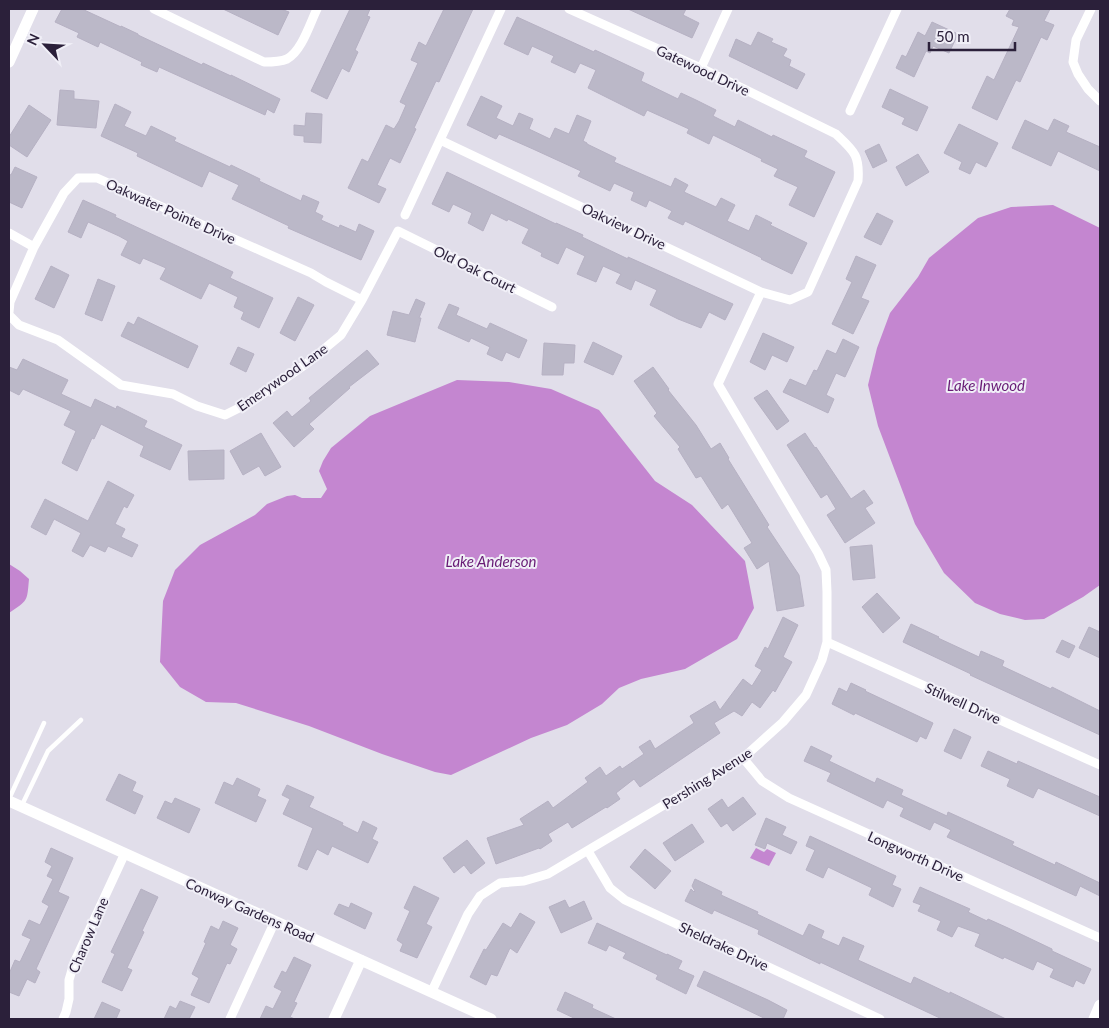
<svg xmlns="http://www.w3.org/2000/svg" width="1109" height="1028" font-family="Lato,sans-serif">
  <rect width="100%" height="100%" fill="#e1deea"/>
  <path fill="#c486d0" d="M1053,205L1100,228V585L1083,597L1044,619L1025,620L1000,614L975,603L944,573L915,524L878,426L868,385L877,348L890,313L918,277L929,258L978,218L1011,207Z
    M457,380L509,382L551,389L599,410L655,481L692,505L745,561L754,608L737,639L685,669L641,679L619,688L602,704L567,725L531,738L451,775L435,772L382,754L309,726L236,703L206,702L180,687L160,662L163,601L175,570L200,545L255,515L267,504L287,496L295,495L302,498H321L327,489L319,471L323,461L331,448L370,416Z
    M9,564L20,571L29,579C27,602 28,600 9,613Z
    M756,848L764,852L767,849L776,853L769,866L750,858Z"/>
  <path fill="#bbb8c8" stroke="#b6b1c3" d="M62,9H82L121,27V26L138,34V35L202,65L203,63L231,76V75L280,99L274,113L267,109L265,115L159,67L157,72L141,65L142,62L100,42L98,47L77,37L79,33L55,22Z
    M223,9H281L289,12L278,35Z
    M350,9H370L367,16L370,17L355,50L358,52L349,72L342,68L327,99L311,91Z
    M444,9H473L439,82L436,81L414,128L416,129L400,163L390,158L377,185L386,189L379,203L348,188L362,159L368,162L386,125L394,129L399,121L406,105L400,102L418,63L411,60L419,42L426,46Z
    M628,9H686L683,15L699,23L692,38Z
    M1010,9H1050L1044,21L1054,25L1047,40L1041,37L1020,82L1016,80L997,120L972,108L987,76L994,80L1019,27L1012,25L1014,20L1006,16Z
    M517,17L594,52L595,50L644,73L641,81L678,99L681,93L696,100L716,110L713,116L735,127L738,120L772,137L773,135L807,151L804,157L835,172L814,217L789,205L798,187L774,176L778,169L761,161L762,159L713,135L709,144L687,133L689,129L647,110L644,116L588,88L596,70L580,63L575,73L551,62L554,56L532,46L528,55L504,44Z
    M932,22L958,34L949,53L933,46L930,53L926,51L914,77L896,68L902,55L906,57L918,32L925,36Z
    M758,32L773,39L771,42L787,49L783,56L791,60L789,66L805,74L797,89L729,56L736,39L751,46Z
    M890,89L928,107L917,131L902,124L905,118L882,107Z
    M60,90L74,91V99L99,101L96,128L57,125Z
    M481,96L502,106L496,118L513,126L519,113L533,119L529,129L550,139L555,128L569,134L577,115L591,121L583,141L587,143V144L616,158L614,162L671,187L675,178L688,185L684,192L716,207L721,198L735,205L727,221L749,231L756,215L772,223L770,225L807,243L792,274L761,259L762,258L685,221L683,225L668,218L672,211L649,200L646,207L631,200L634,192L614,183L610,191L578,176L581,171L533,149L499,134L496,139L467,125Z
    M115,104L131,112L124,126L146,136L151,126L176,138L174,141L230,167L231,165L260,179L259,181L301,201L303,195L319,202L315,212L323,216L321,220L339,228L340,225L356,232L359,224L374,231L361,260L288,228L289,226L232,199L239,185L209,171L202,187L137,156L138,153L101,136Z
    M29,105L51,120L27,157L9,145V137Z
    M306,113L322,114L321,143L304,142V136L294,135V125L305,126Z
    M1054,119L1069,126L1066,132L1100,147V171L1058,151L1051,166L1012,148L1025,120L1048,131Z
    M959,124L998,143L986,167L976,162L970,174L959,169L962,162L944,153Z
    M879,144L887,161L873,168L865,151Z
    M918,154L929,172L906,186L896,167Z
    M15,167L37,177L22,208L9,202V174L11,175Z
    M447,172L556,224V223L583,235L582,237L628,259V257L733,304L725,320L709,312L701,328L678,319L650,305L657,290L635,280L631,290L616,283L621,274L603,266L596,282L577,274L585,256L566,247L558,264L541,256L542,253L522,243L529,229L508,219L507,221L491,213L483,231L468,223L472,213L453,204L449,212L432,204Z
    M83,200L116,215L115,217L233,272L230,278L273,298L259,328L241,319L244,312L234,307L238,297L209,283L201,299L160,279L166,268L143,258L140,264L121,255L128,241L119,236L88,222L81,238L68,232Z
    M877,213L893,221L881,245L864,237Z
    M856,256L876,265L861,298L869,301L853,334L832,324L852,282L846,279Z
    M51,266L69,275L54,308L35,299Z
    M98,279L115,286L102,321L85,314Z
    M298,297L314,305L295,341L280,333Z
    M416,299L425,303L419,318H421L415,342L387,335L393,311L409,315Z
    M449,304L459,308L456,315L487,329L490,323L527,340L519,358L506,352L502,361L487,354L490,347L471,338L469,342L438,328Z
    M138,317L198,346L188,368L121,336L128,322L134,325Z
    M763,333L794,347L787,362L772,355L765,370L750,362Z
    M843,339L859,347L845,377L836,373L826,395L834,399L828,413L783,392L790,379L806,386L814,370L817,371L827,350L836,354Z
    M593,342L622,356L613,375L584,362Z
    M544,343L575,345L574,363H564L563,375H542Z
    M238,347L254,354L246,372L230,364Z
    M367,350L379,364L349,387L350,388L309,424L314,429L294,447L273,423L287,411L292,417L311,401L309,398Z
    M23,359L68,380L61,394L91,408L95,399L116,409L117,406L147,421L144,427L182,445L170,470L140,456L144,446L101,424L94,439L92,438L77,471L62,463L76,431L64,425L71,411L23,389L19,395L9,390V367L17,370Z
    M653,367L669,389L668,390L696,425L711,449L720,443L729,458L728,459L769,525L767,527L799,575L804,606L777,611L769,561L757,569L744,548L752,543L728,504L722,509L701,476L696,478L678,449L680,447L654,416L657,413L634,381Z
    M767,390L789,421L777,430L754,398Z
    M261,433L281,467L265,476L259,466L243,475L230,451Z
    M805,433L815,448L816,447L851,499L864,490L873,503L865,508L875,523L845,543L827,515L836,509L827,494L821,498L787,445Z
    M224,450V479L189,480L188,451Z
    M108,481L134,495L127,508L124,506L115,524L125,529L121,537L138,545L132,557L108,546L105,552L90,545L83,557L72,551L81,533L54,519L46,535L31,527L45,499L88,521Z
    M872,545L875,578L853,580L850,547Z
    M877,593L900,618L883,633L862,607Z
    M783,617L798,625L783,657L792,662L775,692L773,690L760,708L752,702L742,716L734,711L714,723L720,733L640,787L634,779L616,793L620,799L607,808L606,807L572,828L568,822L548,834L552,841L540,849L539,848L496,864L487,838L524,825L520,819L548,801L553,808L588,782L585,778L600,767L606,776L620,766L622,769L644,754L639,747L650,740L655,749L694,723L690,716L715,701L720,710L743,679L752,686L762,670L755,666L765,647L768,649Z
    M911,624L939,637L938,638L979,657L981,651L1004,661L1002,666L1051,689L1052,687L1100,711V735L970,675L971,674L903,642Z
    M1089,627L1100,632V658L1079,648Z
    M1062,640L1075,646L1069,658L1056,652Z
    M851,683L866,690L865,691L933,723L926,739L920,736L917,742L855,713L854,715L832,704L839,688L847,692Z
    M954,729L971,737L961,759L944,751Z
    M811,746L832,756L829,761L875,783L877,778L903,790L901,795L947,816L948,812L1014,842L1012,845L1055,865L1056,862L1100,883V896L1080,886L1076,896L947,837L951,830L934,822L930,830L900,816L904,808L887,800L883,808L827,781L831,773L804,761Z
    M988,751L1017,764L1018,761L1100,797V816L1038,788L1033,798L1007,786L1010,779L981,766Z
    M119,774L136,782L132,791L143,796L135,814L106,800Z
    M237,778L260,789L257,796L266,800L256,822L215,803L224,782L233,786Z
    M287,785L314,797L309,807L343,823L342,825L358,833L363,821L377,828L372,839L378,842L368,863L332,846L328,855L317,849L307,870L298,866L313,828L283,814L290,799L282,795Z
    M743,797L756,814L733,831L727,823L721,827L708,809L722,799L728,808Z
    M175,798L200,809L189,833L157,818L165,801L172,804Z
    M766,818L786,827L782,835L797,842L791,854L767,843L765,849L755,845Z
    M692,824L704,842L675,861L663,843Z
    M810,836L896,876L892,885L901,889L893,907L869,895L872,888L828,867L823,878L806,870L815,850L806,846Z
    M467,840L485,863L471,874L464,865L454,873L443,858Z
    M51,848L73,858L58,892L69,897L36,969L40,972L35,983L27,979L19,996L9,992V974L15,960L20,962L31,939L22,935L29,920L40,925L49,906L42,902L53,879L47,876L52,866L45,862Z
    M645,849L671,871L655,889L630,867Z
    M695,879L722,892L721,895L758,912L757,914L803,936L809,924L824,931L821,938L839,946L843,937L864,946L858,960L911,984L914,977L950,994V992L1006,1019H942L820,962V964L758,934L759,930L714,910L712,914L685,901L691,889L694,892L695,891L692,886Z
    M414,886L439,898L426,924L432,927L417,958L400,951L403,944L397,940L410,911L404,908Z
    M920,887L970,909L968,912L987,921L988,919L1008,928L1052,949V951L1091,969L1084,984L1076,980L1073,987L1050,977L1054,969L1037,961L1033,970L1004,957L1003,959L975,946L980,934L958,926L952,937L937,930L941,921L918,911L921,905L913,902Z
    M141,889L158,897L142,931L144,932L127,968L132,970L122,991L102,982L115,954L111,952Z
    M565,900L569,908L584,901L592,919L561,933L549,907Z
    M351,903L372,913L365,929L334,914L339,904L349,908Z
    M520,913L535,922L517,953L510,948L497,976L491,974L486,985L470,977L484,949L486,950L503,923L511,928Z
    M223,921L238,928L230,945L237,949L230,964L227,963L209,1003L191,995L199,978L192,974L206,943L204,942L211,926L219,930Z
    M597,923L667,955V954L682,961L678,969L694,976L686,994L656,979L658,975L623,958L626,953L609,945L606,951L588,943Z
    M294,957L311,965L294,1002L297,1003L290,1017L295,1019H260L266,1006L273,1009L282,991L274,987L282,971L286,973Z
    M704,971L768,1000L787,1010L783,1019H766L697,986Z
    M565,992L593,1005L592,1008L616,1019H576L557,1010Z
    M180,1001L195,1007L189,1019H164L170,1006L176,1009Z
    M102,1002L120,1010L116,1019H94Z"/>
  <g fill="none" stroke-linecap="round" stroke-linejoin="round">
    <path stroke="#fff" stroke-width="4.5" d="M9,799L44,723
      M22,805L48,751L81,720"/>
    <path stroke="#fff" stroke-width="9" d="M154,9L264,62C272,62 280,62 287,59C302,51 310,23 317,9
      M1091,9L1076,40L1073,62L1078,74L1088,89L1100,101
      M701,68L728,9
      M850,111L897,9
      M440,140L761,292L790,300L808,292L858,181C860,155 854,151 836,134L701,68L569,9
      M405,215L501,9
      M9,233L34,247
      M9,312L10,302L34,247L64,193L78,178H97L311,273L326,282L362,300
      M9,315L19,325L58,340L121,385L173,394L197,406L225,415L251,402L306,364L341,335L362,300L398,231L552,307
      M827,642L1100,765
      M743,758L762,781L789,798L1100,938
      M588,851L610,888L625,900L880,1019
      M432,991L468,914L480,896L500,883L524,881L548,874L743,758L783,722L806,695L822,660L827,642V592L826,570L818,553L718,384L761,292
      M63,1019L66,1012L69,999V980L74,963L125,853
      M230,1019L275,921"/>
    <path stroke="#fff" stroke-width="11" d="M9,62L33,9
      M9,801L491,1019
      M334,1019L361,960
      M1094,1019L1100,1005"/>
  </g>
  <g text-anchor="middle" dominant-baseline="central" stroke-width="4" stroke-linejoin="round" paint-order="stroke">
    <g font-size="14" fill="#2b203a" stroke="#f0eff7">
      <text transform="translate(703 70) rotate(25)">Gatewood Drive</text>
      <text transform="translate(171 211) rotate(24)">Oakwater Pointe Drive</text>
      <text transform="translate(624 226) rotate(25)">Oakview Drive</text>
      <text transform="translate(475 269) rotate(26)">Old Oak Court</text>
      <text transform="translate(282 377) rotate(-35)">Emerywood Lane</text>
      <text transform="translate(963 703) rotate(24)">Stilwell Drive</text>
      <text transform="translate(707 778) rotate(-32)">Pershing Avenue</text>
      <text transform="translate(916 856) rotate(24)">Longworth Drive</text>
      <text transform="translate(250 910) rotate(24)">Conway Gardens Road</text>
      <text transform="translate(88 935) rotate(-67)">Charow Lane</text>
      <text transform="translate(724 946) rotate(25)">Sheldrake Drive</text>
    </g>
    <g font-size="15" font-style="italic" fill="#681b75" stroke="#f0eff7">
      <text x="986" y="385">Lake Inwood</text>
      <text x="491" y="561">Lake Anderson</text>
    </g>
  </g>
  <rect width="1109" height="1028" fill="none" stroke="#2b203a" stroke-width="20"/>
  <g transform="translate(45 45) rotate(295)" stroke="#f0eff7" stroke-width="4" paint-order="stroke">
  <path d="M0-4L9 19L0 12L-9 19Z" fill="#2b203a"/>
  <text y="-8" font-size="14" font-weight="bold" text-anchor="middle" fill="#2b203a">N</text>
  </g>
  <path d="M929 42v8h86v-8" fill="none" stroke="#2b203a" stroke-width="2.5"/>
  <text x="936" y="42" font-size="15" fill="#2b203a" stroke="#f0eff7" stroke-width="4" paint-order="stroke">50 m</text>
</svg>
